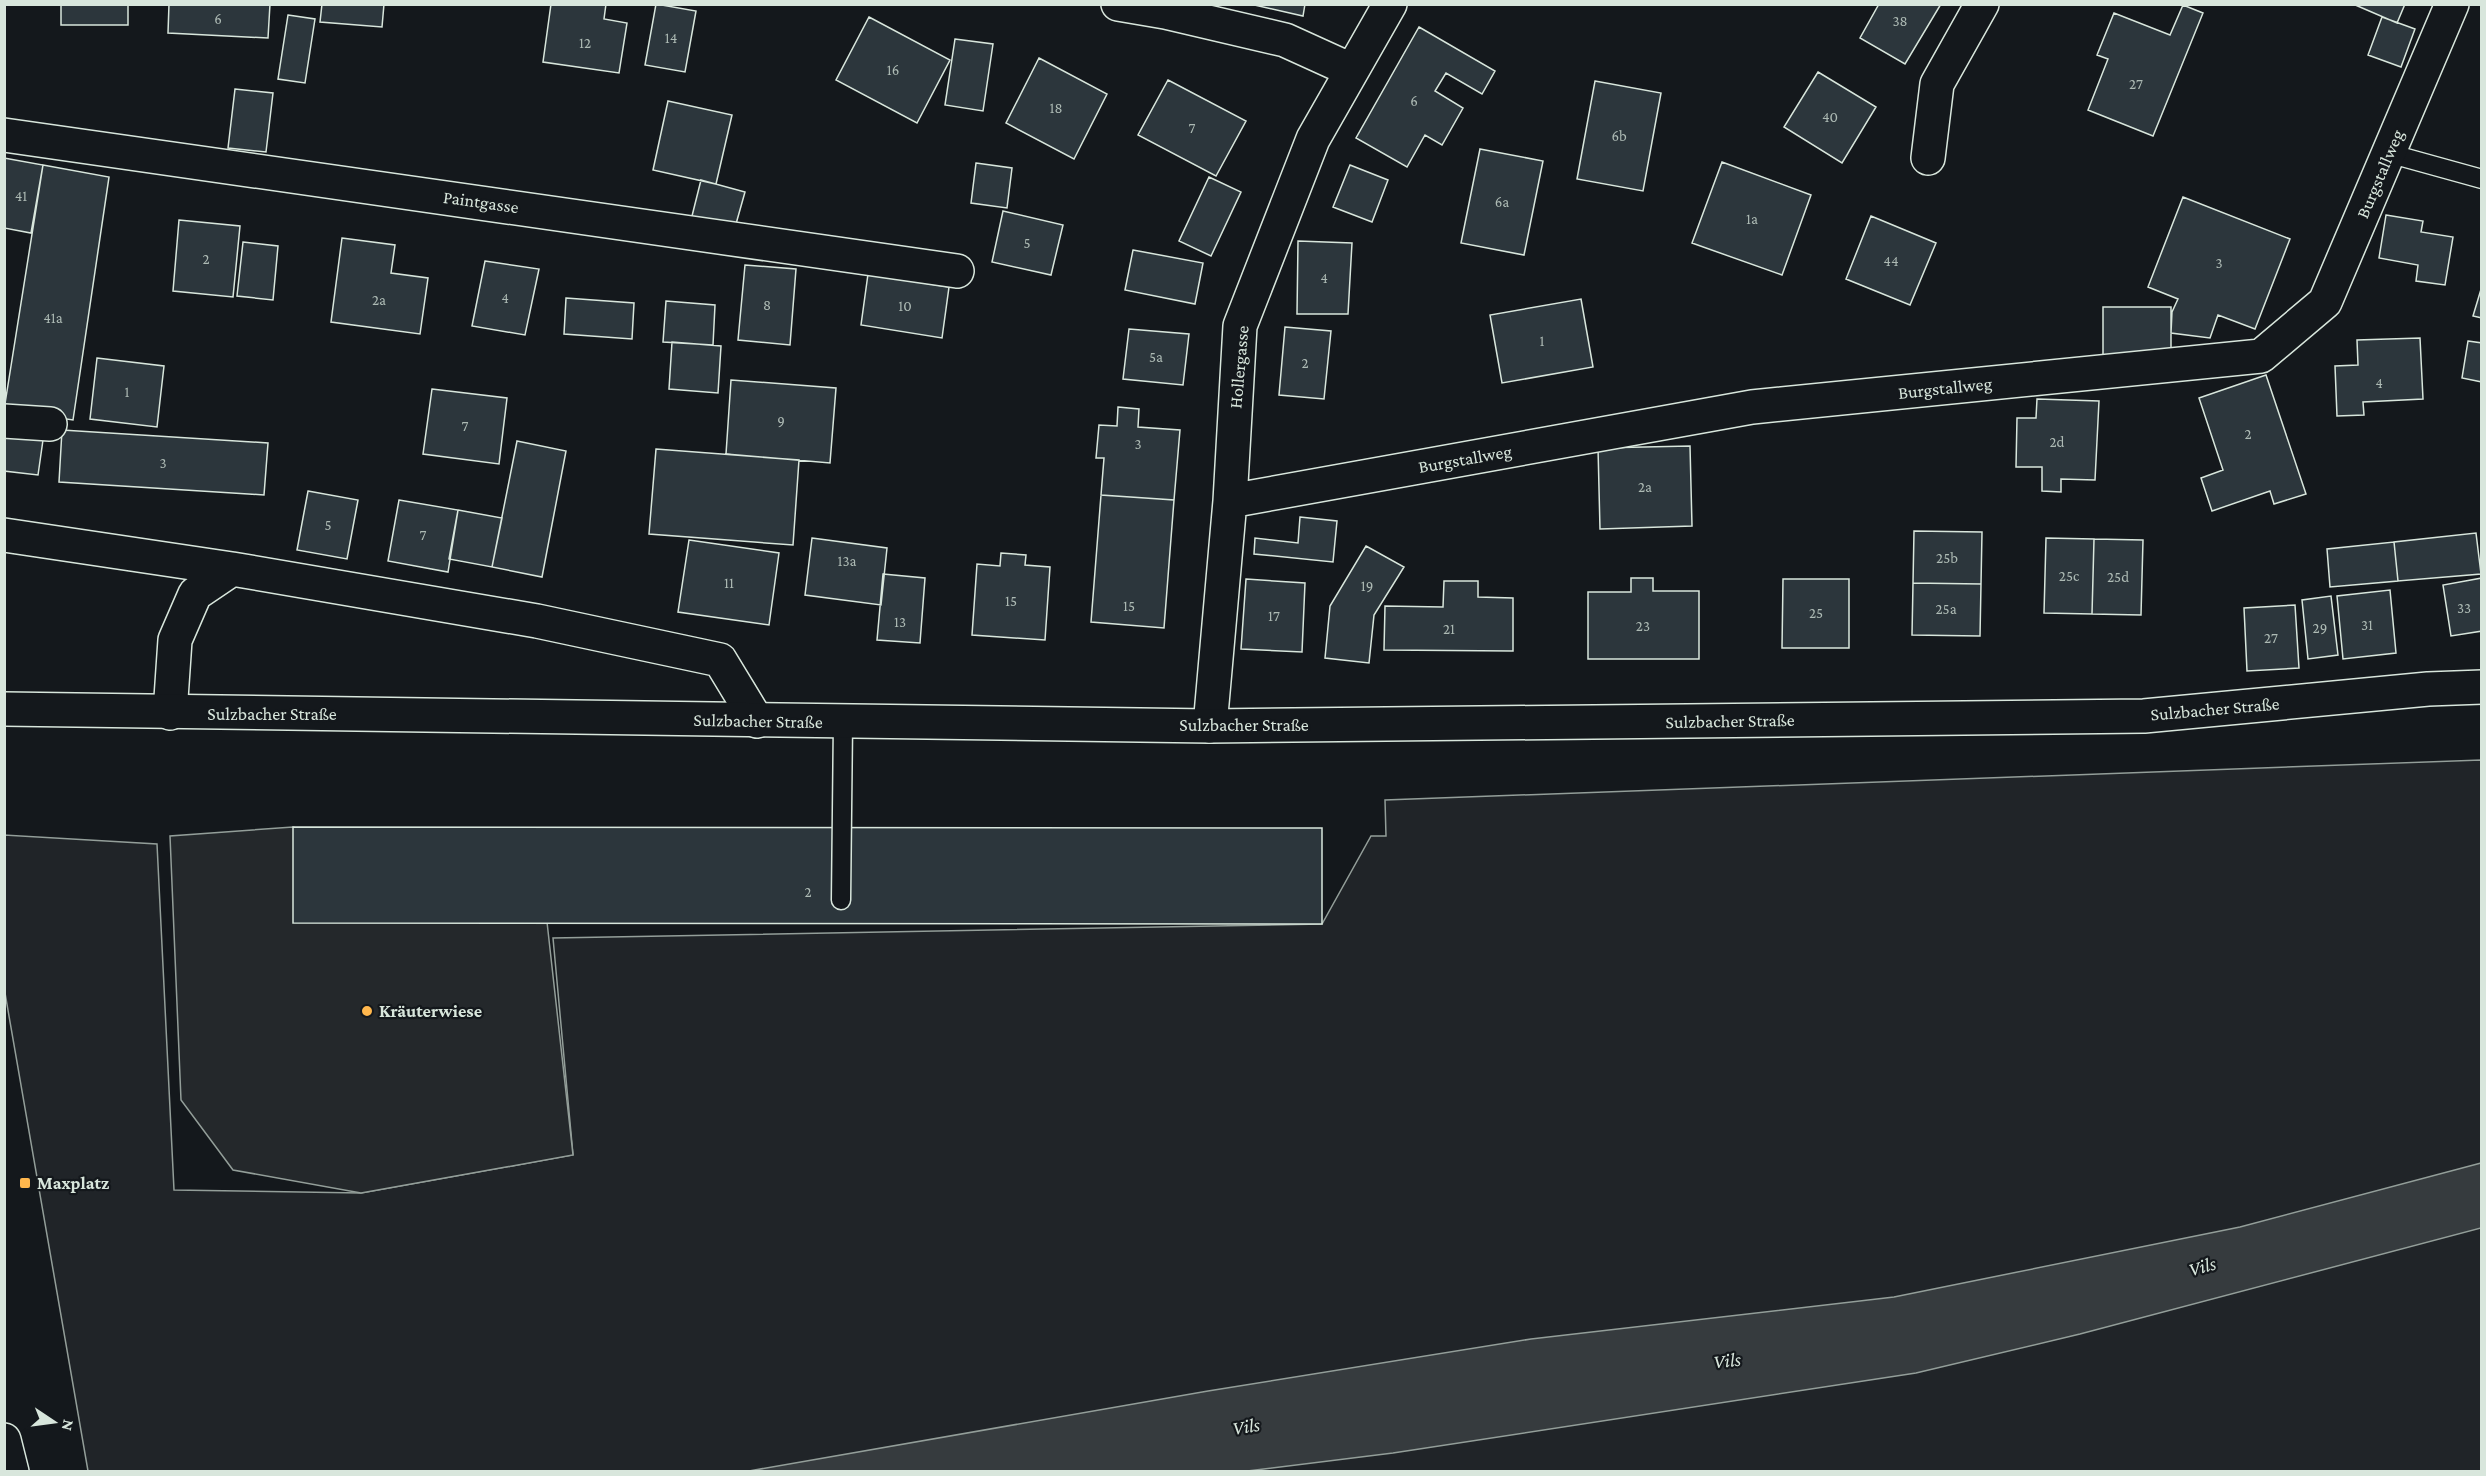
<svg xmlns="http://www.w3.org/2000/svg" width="2486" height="1476" font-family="'Crimson Pro',serif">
  <rect width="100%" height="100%" fill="#14181c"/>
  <path fill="#202428" stroke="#939e99" stroke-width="1.5" d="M2481,760V1471H88L5,993L4,835L157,844L174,1190L361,1193L573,1155L553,938L1322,924L1371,836H1386L1385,800Z"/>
  <path fill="#24282b" stroke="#939e99" stroke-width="1.5" d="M293,827L547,922L573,1155L361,1193L233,1170L181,1100L170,836Z"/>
  <path fill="#363b3e" stroke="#939e99" stroke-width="1.5" d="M2481,1163V1228L2080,1334L1916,1373L1393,1453L1239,1472L749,1471L1208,1391L1531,1339L1894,1297L2240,1227Z"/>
  <path fill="#2c363c" stroke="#d8e6dc" stroke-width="1.5" d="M61,4H128V25H61Z
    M169,4H270L268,38L168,33Z
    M322,4H384L382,27L320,22Z
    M551,4H606L604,19L627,23L619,73L543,62Z
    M656,4L696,11L685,72L645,65Z
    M1250,4H1305L1303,16Z
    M1879,4H1941L1905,64L1860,38Z
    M2353,4H2405L2397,23Z
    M2183,5L2203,13L2153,136L2088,110L2108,59L2097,55L2114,13L2170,35Z
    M288,15L315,19L305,83L278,79Z
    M869,17L950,60L917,123L836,80Z
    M2382,17L2415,29L2401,67L2368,55Z
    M1419,27L1495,71L1482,94L1446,73L1435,91L1463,108L1442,145L1425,135L1407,167L1356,138Z
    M955,39L993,44L983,111L945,105Z
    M1039,58L1107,94L1074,159L1006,123Z
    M1818,72L1876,107L1842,163L1784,127Z
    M1168,80L1246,121L1216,176L1138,135Z
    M1595,81L1661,93L1643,191L1577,179Z
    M235,89L273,93L266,152L228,148Z
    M668,101L732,115L716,184L653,170Z
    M1480,149L1543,161L1524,255L1461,243Z
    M4,158L43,165L31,233L4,228Z
    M1722,162L1811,195L1782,275L1692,243Z
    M976,163L1012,168L1007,208L971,203Z
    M43,165L109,177L73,420L4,410Z
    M1350,165L1388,180L1372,222L1333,207Z
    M1209,177L1241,192L1211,256L1179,241Z
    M701,180L745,192L734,231L691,220Z
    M2183,197L2290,239L2255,329L2218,315L2210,338L2171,333L2172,312L2178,299L2148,287Z
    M1003,211L1063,225L1051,275L992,262Z
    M2386,215L2423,221L2421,232L2453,237L2445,285L2416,281L2418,265L2379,258Z
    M1871,216L1936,243L1910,305L1846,279Z
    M179,220L240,226L233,297L173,291Z
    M342,238L395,245L391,273L428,278L420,334L331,322Z
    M1298,241L1352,243L1348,314H1297Z
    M243,242L278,246L273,300L237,296Z
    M1133,250L1203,263L1195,304L1125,290Z
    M485,261L539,269L525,335L472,326Z
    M745,265L796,269L790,345L738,340Z
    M868,274L949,287L942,338L861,325Z
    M2482,286V318L2473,316Z
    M566,298L634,303L632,339L564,334Z
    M1581,299L1593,367L1502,383L1490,315Z
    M666,301L715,305L713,345L663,342Z
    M2103,307H2171V355H2103Z
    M1285,327L1331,331L1324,399L1279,395Z
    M1129,329L1189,334L1183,385L1123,379Z
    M2420,338L2423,399L2363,402L2364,415L2337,416L2335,366L2358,365L2357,340Z
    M2468,341L2482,343V382L2462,378Z
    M672,342L721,346L718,393L669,389Z
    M97,358L164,366L157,427L90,419Z
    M2266,375L2306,494L2274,504L2270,491L2212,511L2201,478L2223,470L2199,398Z
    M731,380L836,388L830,463L726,454Z
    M432,389L507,398L499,464L423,454Z
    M2037,399L2099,401L2095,480L2061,479V492L2042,491V467H2016L2017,418H2036Z
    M1118,407L1139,409L1138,427L1180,430L1174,500L1101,495L1104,458H1096L1099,425L1117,426Z
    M62,430L268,443L264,495L59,482Z
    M4,435L43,440L38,475L4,471Z
    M517,441L566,451L542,577L492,567Z
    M1690,446L1692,526L1600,529L1598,448Z
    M656,449L799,460L793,545L649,534Z
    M308,491L358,500L347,559L297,550Z
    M1101,495L1174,500L1164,628L1091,622Z
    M399,500L458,510L448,572L388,561Z
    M458,510L502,518L492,567L449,559Z
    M1300,517L1337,521L1333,562L1254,554L1255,538L1298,543Z
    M1914,531L1982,532L1981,584L1913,583Z
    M2476,533L2481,574L2398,581L2394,542Z
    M812,538L887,548L881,605L805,595Z
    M2046,538L2094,539L2092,614L2044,613Z
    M2094,539L2143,540L2141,615L2092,614Z
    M689,540L779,553L769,625L678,612Z
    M2394,542L2398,581L2330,587L2327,549Z
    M1366,546L1404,567L1374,615L1369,663L1325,658L1330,606Z
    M1001,553L1026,555L1025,565L1050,567L1045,640L972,635L977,564L1000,566Z
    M883,574L925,578L920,643L877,640Z
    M1631,578H1653V591H1699V659H1588V592H1631Z
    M2482,578V631L2451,636L2443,585Z
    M1246,579L1305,583L1302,652L1241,649Z
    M1783,579H1849V648H1782Z
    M1444,581H1478V597L1513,598V651L1384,650L1385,606L1443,607Z
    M1913,583L1981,584L1980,636L1912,635Z
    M2390,590L2396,653L2343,659L2337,596Z
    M2331,596L2338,655L2308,659L2302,600Z
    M2295,605L2299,668L2247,671L2244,608Z
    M293,827L1322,828V924L293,923Z"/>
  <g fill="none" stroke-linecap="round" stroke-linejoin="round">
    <defs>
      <path id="lane" d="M2388,153L2482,179
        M841,900L843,722"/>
      <path id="street" d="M1118,4L1165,12L1285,40L1351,70
        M4,135L957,271
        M1928,158L1937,84L1982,4
        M4,421L50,424
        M1230,501L1752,407L2261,356L2325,302L2452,4
        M4,535L232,569
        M170,713L175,640L195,594L232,569L537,621L720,660L757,721
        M1210,726L1230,501L1240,326L1313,139L1390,4"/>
      <path id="secondary" d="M4,709L1210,726L2144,716L2428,689L2482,687
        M4,1440L12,1472"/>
    </defs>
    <use href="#lane" stroke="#d8e6dc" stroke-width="21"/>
    <use href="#street" stroke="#d8e6dc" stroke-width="36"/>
    <use href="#secondary" stroke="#d8e6dc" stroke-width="36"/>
    <use href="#lane" stroke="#14181c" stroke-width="18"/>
    <use href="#street" stroke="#14181c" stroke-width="33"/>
    <use href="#secondary" stroke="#14181c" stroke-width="33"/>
  </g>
  <g fill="#ffb74d" stroke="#14181c" stroke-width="2">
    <circle cx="367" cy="1011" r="6"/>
    <rect x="19" y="1177" width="12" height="12" rx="3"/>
  </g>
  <g text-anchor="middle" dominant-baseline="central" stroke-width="4.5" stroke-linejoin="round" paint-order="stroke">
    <g font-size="15" fill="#adbab4">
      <text x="218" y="19">6</text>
      <text x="1900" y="21">38</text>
      <text x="671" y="38">14</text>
      <text x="585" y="43">12</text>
      <text x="893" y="70">16</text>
      <text x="2136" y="84">27</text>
      <text x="1414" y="101">6</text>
      <text x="1056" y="108">18</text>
      <text x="1830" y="117">40</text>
      <text x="1192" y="128">7</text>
      <text x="1619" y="136">6b</text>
      <text x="21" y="196">41</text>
      <text x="1502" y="202">6a</text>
      <text x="1752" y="219">1a</text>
      <text x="1027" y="243">5</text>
      <text x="206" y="259">2</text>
      <text x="1891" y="261">44</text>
      <text x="2219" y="263">3</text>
      <text x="1324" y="278">4</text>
      <text x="505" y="298">4</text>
      <text x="379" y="300">2a</text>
      <text x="767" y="305">8</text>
      <text x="905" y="306">10</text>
      <text x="53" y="318">41a</text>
      <text x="1542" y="341">1</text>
      <text x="1156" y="357">5a</text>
      <text x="1305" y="363">2</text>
      <text x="2379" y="383">4</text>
      <text x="127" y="392">1</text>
      <text x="781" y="421">9</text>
      <text x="465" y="426">7</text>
      <text x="2248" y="434">2</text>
      <text x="2057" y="442">2d</text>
      <text x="1138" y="444">3</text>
      <text x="163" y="463">3</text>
      <text x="1645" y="487">2a</text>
      <text x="328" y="525">5</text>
      <text x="423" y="535">7</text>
      <text x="1947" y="558">25b</text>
      <text x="847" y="561">13a</text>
      <text x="2069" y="576">25c</text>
      <text x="2118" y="577">25d</text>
      <text x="729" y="583">11</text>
      <text x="1367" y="586">19</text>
      <text x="1011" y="601">15</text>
      <text x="1129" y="606">15</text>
      <text x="2464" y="608">33</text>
      <text x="1946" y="609">25a</text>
      <text x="1816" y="613">25</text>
      <text x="1274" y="616">17</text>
      <text x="900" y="622">13</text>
      <text x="2367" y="625">31</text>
      <text x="1643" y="626">23</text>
      <text x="2320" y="628">29</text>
      <text x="1449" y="629">21</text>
      <text x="2271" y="638">27</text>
      <text x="808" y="892">2</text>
    </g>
    <g font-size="18" fill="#d8e6dc" stroke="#14181c">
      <text transform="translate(2380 174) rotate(-67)">Burgstallweg</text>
      <text transform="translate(481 202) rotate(8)">Paintgasse</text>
      <text transform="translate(1239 367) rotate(-85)">Hollergasse</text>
      <text transform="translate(1945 388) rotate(-6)">Burgstallweg</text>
      <text transform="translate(1465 459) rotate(-10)">Burgstallweg</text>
      <text transform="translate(2215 709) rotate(-5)">Sulzbacher Straße</text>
      <text x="272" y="714">Sulzbacher Straße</text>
      <text transform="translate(758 721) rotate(1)">Sulzbacher Straße</text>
      <text transform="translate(1730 721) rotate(-1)">Sulzbacher Straße</text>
      <text x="1244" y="725">Sulzbacher Straße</text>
    </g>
    <g font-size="18" font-weight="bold" fill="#d8e6dc" stroke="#14181c" text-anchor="start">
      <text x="379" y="1011">Kräuterwiese</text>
      <text x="37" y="1183">Maxplatz</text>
    </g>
    <g font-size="20" font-style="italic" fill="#d8e6dc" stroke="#14181c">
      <text transform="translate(2202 1266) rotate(-16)">Vils</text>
      <text transform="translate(1727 1360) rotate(-6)">Vils</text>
      <text transform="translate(1246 1426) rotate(-9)">Vils</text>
    </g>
  </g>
  <rect width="2486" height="1476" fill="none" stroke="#d8e6dc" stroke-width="12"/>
  <g transform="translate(54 1422) rotate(103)" stroke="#14181c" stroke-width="4.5" paint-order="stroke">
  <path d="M0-4.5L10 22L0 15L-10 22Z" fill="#d8e6dc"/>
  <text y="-9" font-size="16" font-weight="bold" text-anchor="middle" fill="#d8e6dc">N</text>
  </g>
</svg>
